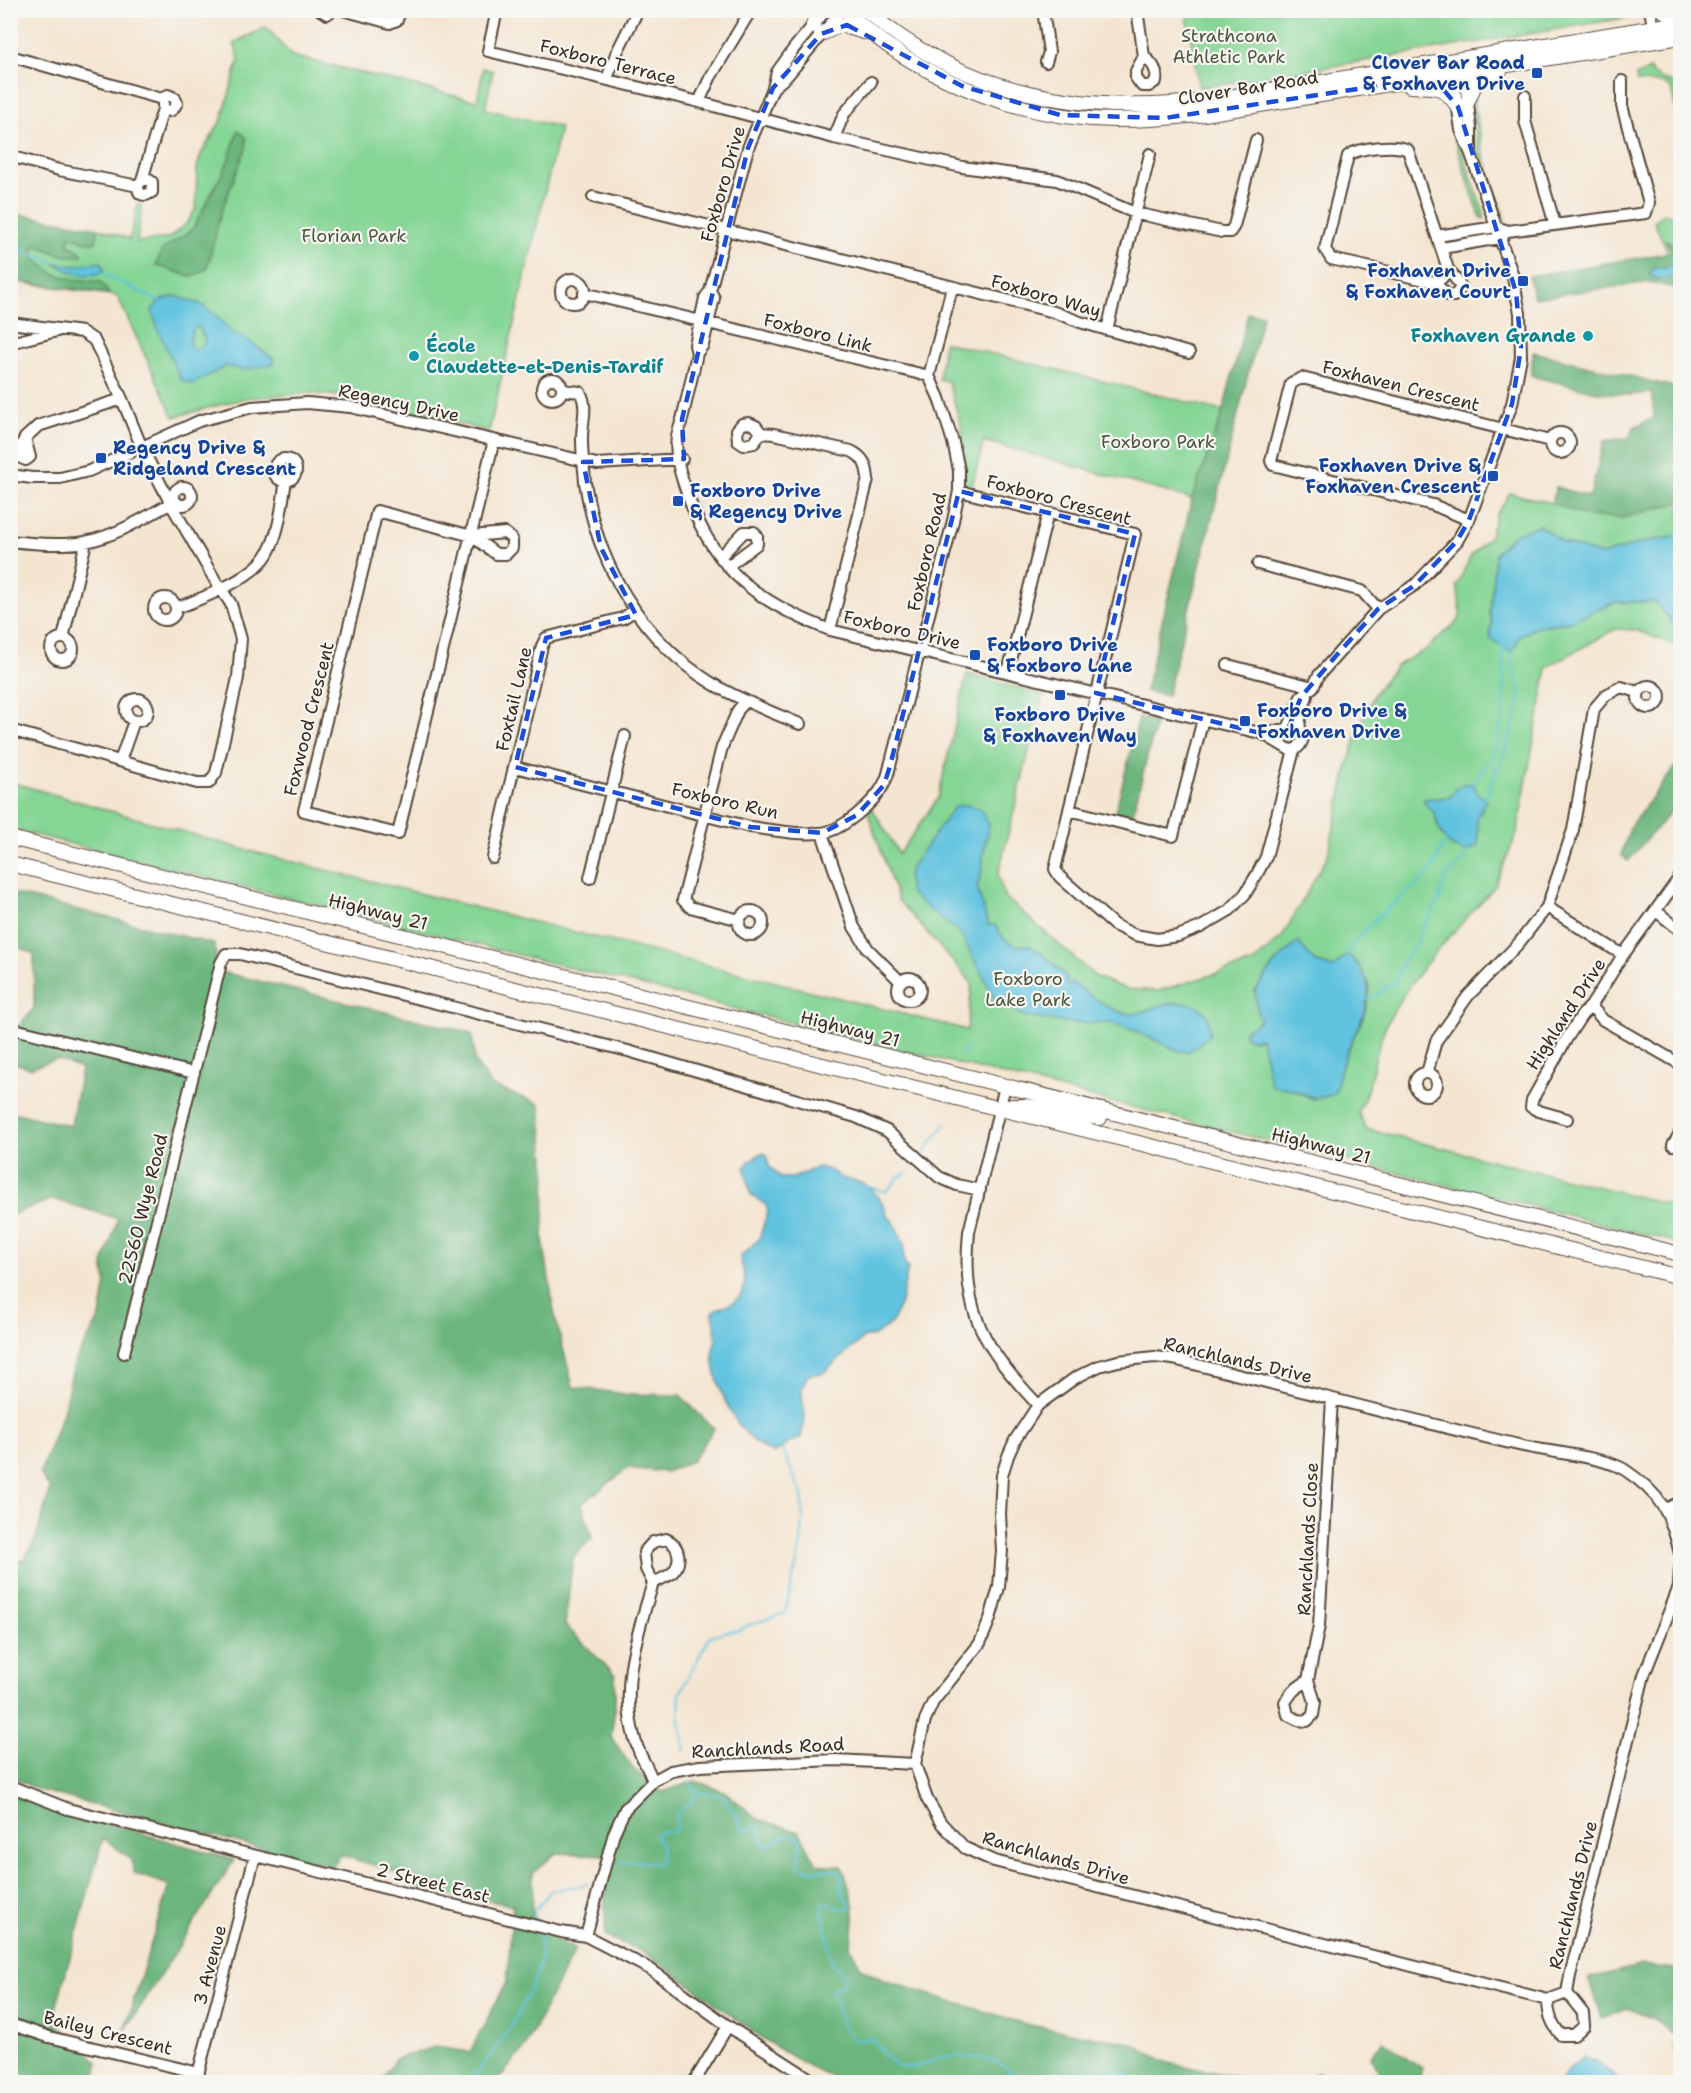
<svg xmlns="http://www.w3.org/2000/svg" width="1691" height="2093" font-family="'Shantell Sans',sans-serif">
  <rect width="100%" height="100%" fill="#f6f6f2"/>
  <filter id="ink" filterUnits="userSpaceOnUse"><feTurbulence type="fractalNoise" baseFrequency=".0167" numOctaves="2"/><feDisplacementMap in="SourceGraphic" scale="12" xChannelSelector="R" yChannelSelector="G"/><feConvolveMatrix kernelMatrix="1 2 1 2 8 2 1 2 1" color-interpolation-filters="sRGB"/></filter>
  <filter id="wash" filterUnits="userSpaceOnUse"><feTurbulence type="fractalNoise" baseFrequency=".008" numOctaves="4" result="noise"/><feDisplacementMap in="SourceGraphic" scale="24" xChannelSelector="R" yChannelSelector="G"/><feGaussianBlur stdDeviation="1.35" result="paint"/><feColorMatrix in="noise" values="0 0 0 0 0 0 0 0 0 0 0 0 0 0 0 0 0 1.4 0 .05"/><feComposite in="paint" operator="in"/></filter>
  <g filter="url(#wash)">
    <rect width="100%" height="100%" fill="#f4e5d1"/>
    <path fill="#85d595" stroke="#60805a" stroke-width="1.5" fill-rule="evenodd" d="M1630,10L1631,17L1199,88L1186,11Z
      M266,27L292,56L477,101L483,68L493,71L485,109L560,127L489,431L352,398L313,393L246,398L174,417L117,296L11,281L10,213L98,228L130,239L138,203L142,207L137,242L169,238L187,223L196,208L197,168L201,154L222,119L239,59L234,43Z
      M1650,69L1652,74L1680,87V129L1671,88L1662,83L1637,82L1636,76Z
      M1473,98L1484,156L1505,221L1503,225C1485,199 1473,129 1473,98Z
      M1448,104L1453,113L1460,145L1484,213V219L1481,218C1468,180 1453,144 1448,104Z
      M1663,213L1680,217V260L1670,256L1654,222Z
      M944,342L1223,411L1192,499L984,441L971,489L963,487L961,444L963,433L948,381L939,379Z
      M1510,493L1552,503L1585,516L1622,518L1680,502V536L1650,541L1602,555L1563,543L1539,525L1490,612L1492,626L1510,653L1520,636L1539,626L1571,621L1616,602H1655L1673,623L1680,621V647L1635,630L1616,629L1547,667L1517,833L1495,886C1456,932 1406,977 1383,1033C1373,1059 1372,1087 1358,1112L1366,1129L1680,1207V1243L11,829V782L246,850L967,1030L972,983L898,900L868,813L872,808L899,854L938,798L967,674L1043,695L998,875L1005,897L1096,977L1127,989L1158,991L1253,963L1282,937L1328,855L1348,765L1360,724L1376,691L1396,666L1425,650L1459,620L1461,613L1457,585L1471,556L1490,536L1496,515ZM1451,797L1482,809L1477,817L1478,846L1465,852C1443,833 1428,829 1441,798ZM1298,942L1315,962L1368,980C1374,1007 1354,1033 1345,1056C1340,1068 1338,1081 1335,1093L1313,1099L1287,1087L1272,1086L1261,1037L1245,1031L1261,1020L1255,991L1275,963Z"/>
    <path fill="#6cb67e" stroke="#54704e" stroke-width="1.5" d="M238,130L246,137V148L221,212L207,269L191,277L156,265L162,250L192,230L227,164Z
      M10,213L98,228L96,242C87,244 79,238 70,237L68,244L82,253V256H65L34,245L33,257L54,274L73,279L101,282L109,294L11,281Z
      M1666,240C1677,245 1680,252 1680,264L1653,269L1650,276L1660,279L1680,276V289L1650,282L1534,298L1529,276L1673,252Z
      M1248,313L1263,315L1167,696L1145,691L1192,499L1223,411Z
      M1533,352L1674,387L1680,410V502L1622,518L1585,516L1552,503L1556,487L1590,497L1604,441L1629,438L1634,427L1654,418L1652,393L1630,395L1597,392L1531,376Z
      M1139,718L1156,722L1132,817L1115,813Z
      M1680,761V801L1628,861L1621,855L1631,825Z
      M11,893L214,944L216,954L213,970L472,1033L475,1062L492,1086L540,1104L546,1172L543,1239L555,1317L573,1387L625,1394L680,1395L714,1429L692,1461L666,1472L628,1468L582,1504L592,1538L573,1557L565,1625L615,1675V1708L611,1737L633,1769L662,1792L695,1781L724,1791L758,1819L799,1832L817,1864L842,1866C854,1900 858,1912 850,1947L862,1969L886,1981L1029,2025L1131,2043L1168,2063L1228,2075L1250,2082H845C770,2055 714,1997 647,1955C635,1947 619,1942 605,1937V1855L556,1853L533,1873L532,1928L575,1949L524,2049L496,2082H381L395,2059L435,2047L470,2052L507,1981L513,1905L416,1889L413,1877L341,1855L332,1867L39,1790L11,1777V1562L25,1559L36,1538L50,1489L40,1473L63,1413L74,1363L100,1317L106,1282L103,1264L118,1219L53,1199L11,1215V1112L71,1126L81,1069L57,1059L30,1068L11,1062V1036L34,1008V954L11,944Z
      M10,1795L234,1860L124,2032L169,1885L135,1874L130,1858L103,1838L53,2019L98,2062L95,2082H11Z
      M1644,1965L1680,1970V2055L1675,2051V2036L1654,2019L1627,2008L1602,2018L1589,1978Z
      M1383,2041L1422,2068L1418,2082H1379L1381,2075L1371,2056Z
      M1317,2072L1335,2082H1301Z"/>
    <path fill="#61c3df" stroke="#4e767e" stroke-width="1.5" fill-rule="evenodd" d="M101,262L104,268L102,273C86,278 68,273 54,263L73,266Z
      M1680,264V276L1660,279L1650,276L1652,269Z
      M175,296L200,304L214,314L232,332L246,339L274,359V364L243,370L226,366L193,384L181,380L159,332L152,311L159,301ZM196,327L200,328L202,335L205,337L204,344L197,349H192L189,344L193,329Z
      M1539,525L1563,543L1602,555L1650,541L1680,536V621L1673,623L1655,602H1616L1571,621L1539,626L1520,636L1511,653L1491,639L1490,630L1492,626L1490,612L1495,554L1513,535Z
      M1464,784H1473L1478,794L1486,800L1477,817L1478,846L1465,852L1453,847L1446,840L1440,831L1435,814L1424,802V799L1451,797L1455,789Z
      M969,805L981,810L989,825L983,856L982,872L977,887L988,925H995L1005,940L1014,945L1031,946L1045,956L1067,977L1066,984L1070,985L1072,983C1089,993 1104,1008 1124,1013C1136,1016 1145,1011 1155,1007C1172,1002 1201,998 1208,1019C1209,1023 1209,1029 1210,1033L1201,1043L1187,1052L1176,1050L1133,1030L1111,1023H1072L1025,1017L1009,1008H997L996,1001L960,933L927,908L910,893L908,877L911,867L955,806Z
      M1298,942L1315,962L1333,968L1348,954C1387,989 1360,1018 1345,1056C1340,1068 1338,1081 1335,1093C1312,1104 1308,1093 1287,1088C1282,1086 1276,1087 1271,1086L1261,1038L1254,1040L1245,1037V1031L1261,1020L1258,1013L1255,991L1275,963Z
      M761,1153L766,1154L769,1166L781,1178H793L818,1167L830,1170L841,1178L862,1183L873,1190L881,1201L888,1216L894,1223L904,1244V1261L908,1268L901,1302L892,1322L875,1336L865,1337L823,1373L808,1375C796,1393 805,1401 805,1419C804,1426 802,1433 800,1439L793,1441L774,1453C738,1440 714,1388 713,1351C713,1346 716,1343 716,1338C716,1329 713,1320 713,1311C720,1306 729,1306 735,1301C750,1289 744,1272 740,1257L759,1239L768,1211L766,1205L751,1195L745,1168L749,1161Z
      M1585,2057L1597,2061L1621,2082H1561C1563,2074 1577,2061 1585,2057Z"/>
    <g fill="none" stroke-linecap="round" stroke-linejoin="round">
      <path stroke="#61c3df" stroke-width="2" d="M10,245L54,263
        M102,273L159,301
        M1473,784L1494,754L1504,711L1503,647
        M1484,799L1504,754L1521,698L1520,688L1512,667L1511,653
        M1348,954C1366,918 1401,902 1428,874C1436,865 1440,851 1446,840
        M1368,999C1379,997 1384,986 1395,983L1403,961L1417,943L1423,927L1439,900L1446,876L1465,859L1467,851
        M963,1056L965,1049
        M923,1154L946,1123
        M867,1186L886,1192L899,1177L907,1173
        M685,1751L679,1715L680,1694L691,1671L710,1637L723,1632L737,1631L749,1625L785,1613L801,1544L803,1521L802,1495L781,1447
        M689,1781L696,1792
        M696,1792C706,1794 716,1793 725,1797L728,1807L735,1812L743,1831L750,1830L755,1826L760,1828L763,1845L768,1846L785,1836H797L802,1842L798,1864C811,1875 826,1867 839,1871L842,1875L841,1892L851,1904L850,1907L839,1909L828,1903L821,1904L832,1963L846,1977L842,1986L832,1988L831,1992C836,2001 838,2012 841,2022C843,2028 850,2034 853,2040L860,2041L868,2038L872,2040L895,2066C922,2071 927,2059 950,2056C956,2055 963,2057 969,2057C989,2059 1009,2062 1017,2082
        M619,1862L638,1861L657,1864L661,1861L662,1847L655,1836L660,1832L674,1831L677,1827L676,1815L692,1802L696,1792
        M536,1923L534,1911L551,1891L588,1884
        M470,2082C496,2049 534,1999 541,1956C542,1948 539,1937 537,1929
        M1054,2082C1059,2075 1064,2074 1073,2072C1083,2080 1086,2075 1097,2071L1103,2073L1108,2070L1128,2075L1130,2082"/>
    </g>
  </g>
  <g filter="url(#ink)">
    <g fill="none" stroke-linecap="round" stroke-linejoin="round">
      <defs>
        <path id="minor" d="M320,10L327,14L333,10
          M343,10L390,23L397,20L400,10
          M497,10L488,51L699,102L834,138L962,167L1057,180L1135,213L1222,232H1230L1234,226L1256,140
          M1043,10L1049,52L1046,62
          M1137,10L1144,56L1136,71V78L1142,86H1149L1156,81C1158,70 1152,63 1144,56
          M1650,10L1655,35
          M10,56L162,99L168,95L175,98L177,103L173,109L170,111L163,109
          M1463,65L1471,128V154
          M607,79L616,54L638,10
          M773,88L786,77L842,10
          M1525,96V121L1555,225
          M699,102L710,78L751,10
          M834,138L844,114L871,82
          M10,156L59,170L138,186
          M138,186L142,180L163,109V102
          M138,186C138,192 140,195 146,195L152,192V182L149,180H142
          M593,197L1054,312L1080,322L1189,353
          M1437,236L1496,227L1508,231L1646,213L1649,203L1622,106V81
          M1442,248L1500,238L1504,235
          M561 291a12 12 0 1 1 24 0a12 12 0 1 1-24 0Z
          M1434,282L1442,278L1448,269L1460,285L1459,291L1454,296L1447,295L1434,282L1331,259L1325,249L1348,156C1358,147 1396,144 1408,150L1448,269
          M710,291L714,298L703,345L697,353C693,373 688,394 683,415C682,422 678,429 677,437C674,459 682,478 689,499C716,572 759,603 830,630L1260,733L1288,729L1299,732
          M584,293L929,376
          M10,323L82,332L94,340L122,399L142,448L172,506L215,580L231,604L241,639L238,678L216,773L209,783H197L10,730
          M1107,330L1150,154
          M10,343L57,331
          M697,353L695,345L705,298L710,291L748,148L773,88L777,72L795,47L826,10
          M542 389a10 10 0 1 1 20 0a10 10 0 1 1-20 0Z
          M562,390L580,392C589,407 581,424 582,441C582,455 584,468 585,482C597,564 641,640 713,684C740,700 771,712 800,724
          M749,423L756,426L761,433L754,443L744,445L738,441L737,430L742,424Z
          M1550 443a10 10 0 1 1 20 0a10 10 0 1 1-20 0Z
          M761,433L774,434L851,451C864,457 867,466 868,479L830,630
          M25,438L30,457L26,460L21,458L19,450L25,438L38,426L122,399
          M274 470a11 11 0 1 1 22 0a11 11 0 1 1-22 0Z
          M10,475L32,478H60L89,471L199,421L252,407L307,403L350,407L597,464L682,459
          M174 496a9 9 0 1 1 18 0a9 9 0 1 1-18 0Z
          M959,491L1135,534L1055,869L1060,877L1114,925L1135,935L1157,939L1178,936L1201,927L1230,910L1245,894L1256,876L1266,857L1294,750
          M1469,520L1433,505L1273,465L1271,461L1291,383L1302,378L1550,441
          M472,536L496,554H506L512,548V539L505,533L472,536L377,511L304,811L398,834L494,440
          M10,541C35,544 61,546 85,542C117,536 147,516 175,501
          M720,557L744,532H754L757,536V544L728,566
          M1258,564L1362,591L1378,609
          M154 609a11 11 0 1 1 22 0a11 11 0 1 1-22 0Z
          M176,608C202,599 254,578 268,553C280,531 282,504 286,480
          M63,638L86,542
          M51 649a11 11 0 1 1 22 0a11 11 0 1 1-22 0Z
          M1228,665L1313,687
          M1008,672L1048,513
          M1638 697a11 11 0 1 1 22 0a11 11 0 1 1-22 0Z
          M126 710a11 11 0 1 1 22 0a11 11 0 1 1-22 0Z
          M1288,729L1301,697L1313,687L1319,675L1335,657L1378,609L1415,585L1457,541L1469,520L1512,404L1521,357L1520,313L1512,273L1471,154L1461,130L1452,68
          M1263,734L1290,750C1298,750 1302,744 1303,737C1295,726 1303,708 1307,696
          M120,761L134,721
          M515,767L750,827C773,830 797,835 820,833C841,832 875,802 884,784C887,778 889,772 890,766L953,521L959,491V470L953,442L939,398L929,376L952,288
          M1069,810L1173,836L1203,719
          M822,833L854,927L868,949L901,982
          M493,858L542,646L546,638L623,618L634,611
          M590,878L625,736
          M1547,907L1623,955
          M1656,911L1680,930
          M739 923a12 12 0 1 1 24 0a12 12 0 1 1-24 0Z
          M740,920L690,907L683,900L722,747L738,710L746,701
          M898 989a11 11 0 1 1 22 0a11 11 0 1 1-22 0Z
          M1591,1006L1603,1020L1680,1064
          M10,1028L194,1073
          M1415 1084a11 11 0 1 1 22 0a11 11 0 1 1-22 0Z
          M1427,1073L1436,1041L1468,996L1519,943L1547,907L1573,830L1594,709L1606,695L1621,687L1638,692
          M1005,1086L969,1232C961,1314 985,1348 1038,1405
          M1567,1119L1539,1111L1531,1107L1532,1100L1567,1038L1582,1015L1591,1006L1623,955L1680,877
          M1673,1145L1680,1133
          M124,1353L221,963L226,954H240L628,1051L856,1117L887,1131L939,1177L957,1185L980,1190
          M1666,1509L1680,1502
          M666,1539C680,1545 683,1563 671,1574C666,1577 659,1580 653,1583L646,1569L644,1552L653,1542Z
          M1308,1680L1293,1691L1285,1702L1288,1715L1298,1720L1307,1721L1313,1715L1315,1702L1308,1680L1319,1626L1332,1399
          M653,1781C648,1768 640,1756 636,1743C618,1688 637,1635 653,1583
          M10,1786L68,1809L561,1932L586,1936L650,1969L728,2026L815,2082
          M586,1936L614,1833L625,1809L653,1781L671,1771L700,1766L835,1760L915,1764
          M1567,1993L1548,2000L994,1861L965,1848L941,1823L927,1799L915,1764L925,1720L933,1702L980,1643L990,1619L999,1587L1002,1551L1000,1514L1002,1475L1008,1456L1015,1440L1038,1405L1075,1378L1099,1366L1118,1361L1154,1357L1173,1359C1290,1387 1406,1419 1523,1446C1548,1452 1605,1457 1625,1470C1661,1494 1671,1514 1680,1554
          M1567,1993L1570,1976L1644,1675L1679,1587L1680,1568
          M1548,2000C1548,2015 1552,2024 1561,2035H1574L1584,2026L1583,2013L1567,1993
          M10,2024L49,2037L199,2073
          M196,2082L255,1856
          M694,2082L728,2026"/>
        <path id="major" d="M845,10C915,78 1019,119 1116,120C1143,120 1171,118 1198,115L1680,37
          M866,10C962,94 1087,117 1210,100L1680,23
          M1663,10L1673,16H1680
          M813,25L818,10
          M821,34L841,25L864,32
          M1410,86C1437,88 1442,83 1458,107
          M1467,103L1476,82L1500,71
          M10,838L1680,1254
          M10,864L1680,1277
          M1004,1108L1012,1106H1024L1100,1118"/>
      </defs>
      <use href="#minor" stroke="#574639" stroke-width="14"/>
      <use href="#major" stroke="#574639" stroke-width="16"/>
      <use href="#minor" stroke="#fff" stroke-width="10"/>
      <use href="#major" stroke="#fff" stroke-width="14"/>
    </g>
  </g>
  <path fill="none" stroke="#1d4ed8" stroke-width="4.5" stroke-dasharray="12 8" stroke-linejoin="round" d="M847,25L962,86L1060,115L1165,118L1390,84L1443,89L1458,107L1516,292L1521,348L1512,404L1469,520L1457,541L1415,585L1378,609L1335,657L1301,697L1288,729L1260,733L1096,693L1135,534L959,491L890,766L884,785L857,815L822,833L750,827L515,767L546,638L636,615L601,548L583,462L684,459L682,419L748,148L773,88L821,34Z"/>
  <g fill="#1a4fb4" stroke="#f6f6f2" stroke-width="2">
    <rect x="1531" y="67" width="12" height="12" rx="3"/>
    <rect x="1517" y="275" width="12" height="12" rx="3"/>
    <rect x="95" y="452" width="12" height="12" rx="3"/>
    <rect x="1487" y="470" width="12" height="12" rx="3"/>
    <rect x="672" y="495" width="12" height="12" rx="3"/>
    <rect x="969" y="649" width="12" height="12" rx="3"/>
    <rect x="1054" y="689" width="12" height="12" rx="3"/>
    <rect x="1239" y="715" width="12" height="12" rx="3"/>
  </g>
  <g fill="#0f9aa8" stroke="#f6f6f2" stroke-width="2">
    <circle cx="1588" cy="336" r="6"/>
    <circle cx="414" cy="356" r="6"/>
  </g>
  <g text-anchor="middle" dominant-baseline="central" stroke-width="4.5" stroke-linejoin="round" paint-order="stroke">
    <g font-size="18" fill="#4e553c" stroke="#f6f6f2">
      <text x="1229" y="36">Strathcona<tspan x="1229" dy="21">Athletic Park</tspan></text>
      <text x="354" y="236">Florian Park</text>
      <text x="1158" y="442">Foxboro Park</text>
      <text x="1028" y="979">Foxboro<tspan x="1028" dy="21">Lake Park</tspan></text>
    </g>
    <g font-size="18" fill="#3b2a1e" stroke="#f6f6f2">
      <text transform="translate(608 62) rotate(14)">Foxboro Terrace</text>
      <text transform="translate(1248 88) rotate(-9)">Clover Bar Road</text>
      <text transform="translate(723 184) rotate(-74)">Foxboro Drive</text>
      <text transform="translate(1046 296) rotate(16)">Foxboro Way</text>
      <text transform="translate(818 333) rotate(14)">Foxboro Link</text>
      <text transform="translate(1401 386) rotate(14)">Foxhaven Crescent</text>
      <text transform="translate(399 403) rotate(12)">Regency Drive</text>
      <text transform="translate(1059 500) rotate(15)">Foxboro Crescent</text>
      <text transform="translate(927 552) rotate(-77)">Foxboro Road</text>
      <text transform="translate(902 630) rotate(13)">Foxboro Drive</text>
      <text transform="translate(514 699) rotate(-77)">Foxtail Lane</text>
      <text transform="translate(309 719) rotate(-76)">Foxwood Crescent</text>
      <text transform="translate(725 801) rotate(13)">Foxboro Run</text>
      <text transform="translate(378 912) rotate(14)">Highway 21</text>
      <text transform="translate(1566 1014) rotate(-57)">Highland Drive</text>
      <text transform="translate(850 1029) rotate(14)">Highway 21</text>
      <text transform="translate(1321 1146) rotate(14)">Highway 21</text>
      <text transform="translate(143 1209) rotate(-76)">22560 Wye Road</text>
      <text transform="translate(1238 1360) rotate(13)">Ranchlands Drive</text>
      <text transform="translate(1308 1539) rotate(-87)">Ranchlands Close</text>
      <text transform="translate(768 1748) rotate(-3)">Ranchlands Road</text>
      <text transform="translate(1056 1858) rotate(16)">Ranchlands Drive</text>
      <text transform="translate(433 1883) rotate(14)">2 Street East</text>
      <text transform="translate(1573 1895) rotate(-76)">Ranchlands Drive</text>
      <text transform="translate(210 1965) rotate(-75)">3 Avenue</text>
      <text transform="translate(108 2033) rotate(14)">Bailey Crescent</text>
    </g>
    <g font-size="18" font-weight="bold" fill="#164399" stroke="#f6f6f2" text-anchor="start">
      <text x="1525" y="63" text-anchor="end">Clover Bar Road<tspan x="1525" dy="21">&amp; Foxhaven Drive</tspan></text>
      <text x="1511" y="271" text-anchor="end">Foxhaven Drive<tspan x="1511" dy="21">&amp; Foxhaven Court</tspan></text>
      <text x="113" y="448">Regency Drive &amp;<tspan x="113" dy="21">Ridgeland Crescent</tspan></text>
      <text x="1481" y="466" text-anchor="end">Foxhaven Drive &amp;<tspan x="1481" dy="21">Foxhaven Crescent</tspan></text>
      <text x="690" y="491">Foxboro Drive<tspan x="690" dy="21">&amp; Regency Drive</tspan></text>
      <text x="987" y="645">Foxboro Drive<tspan x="987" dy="21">&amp; Foxboro Lane</tspan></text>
      <text x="1257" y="711">Foxboro Drive &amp;<tspan x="1257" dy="21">Foxhaven Drive</tspan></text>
      <text x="1060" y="715" text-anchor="middle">Foxboro Drive<tspan x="1060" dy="21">&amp; Foxhaven Way</tspan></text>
    </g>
    <g font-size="18" font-weight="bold" fill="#0d838f" stroke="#f6f6f2" text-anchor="end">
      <text x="1576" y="336">Foxhaven Grande</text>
      <text x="426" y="346" text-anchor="start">École<tspan x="426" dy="21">Claudette-et-Denis-Tardif</tspan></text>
    </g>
  </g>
  <rect width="1691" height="2093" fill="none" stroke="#f6f6f2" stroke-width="36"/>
</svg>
